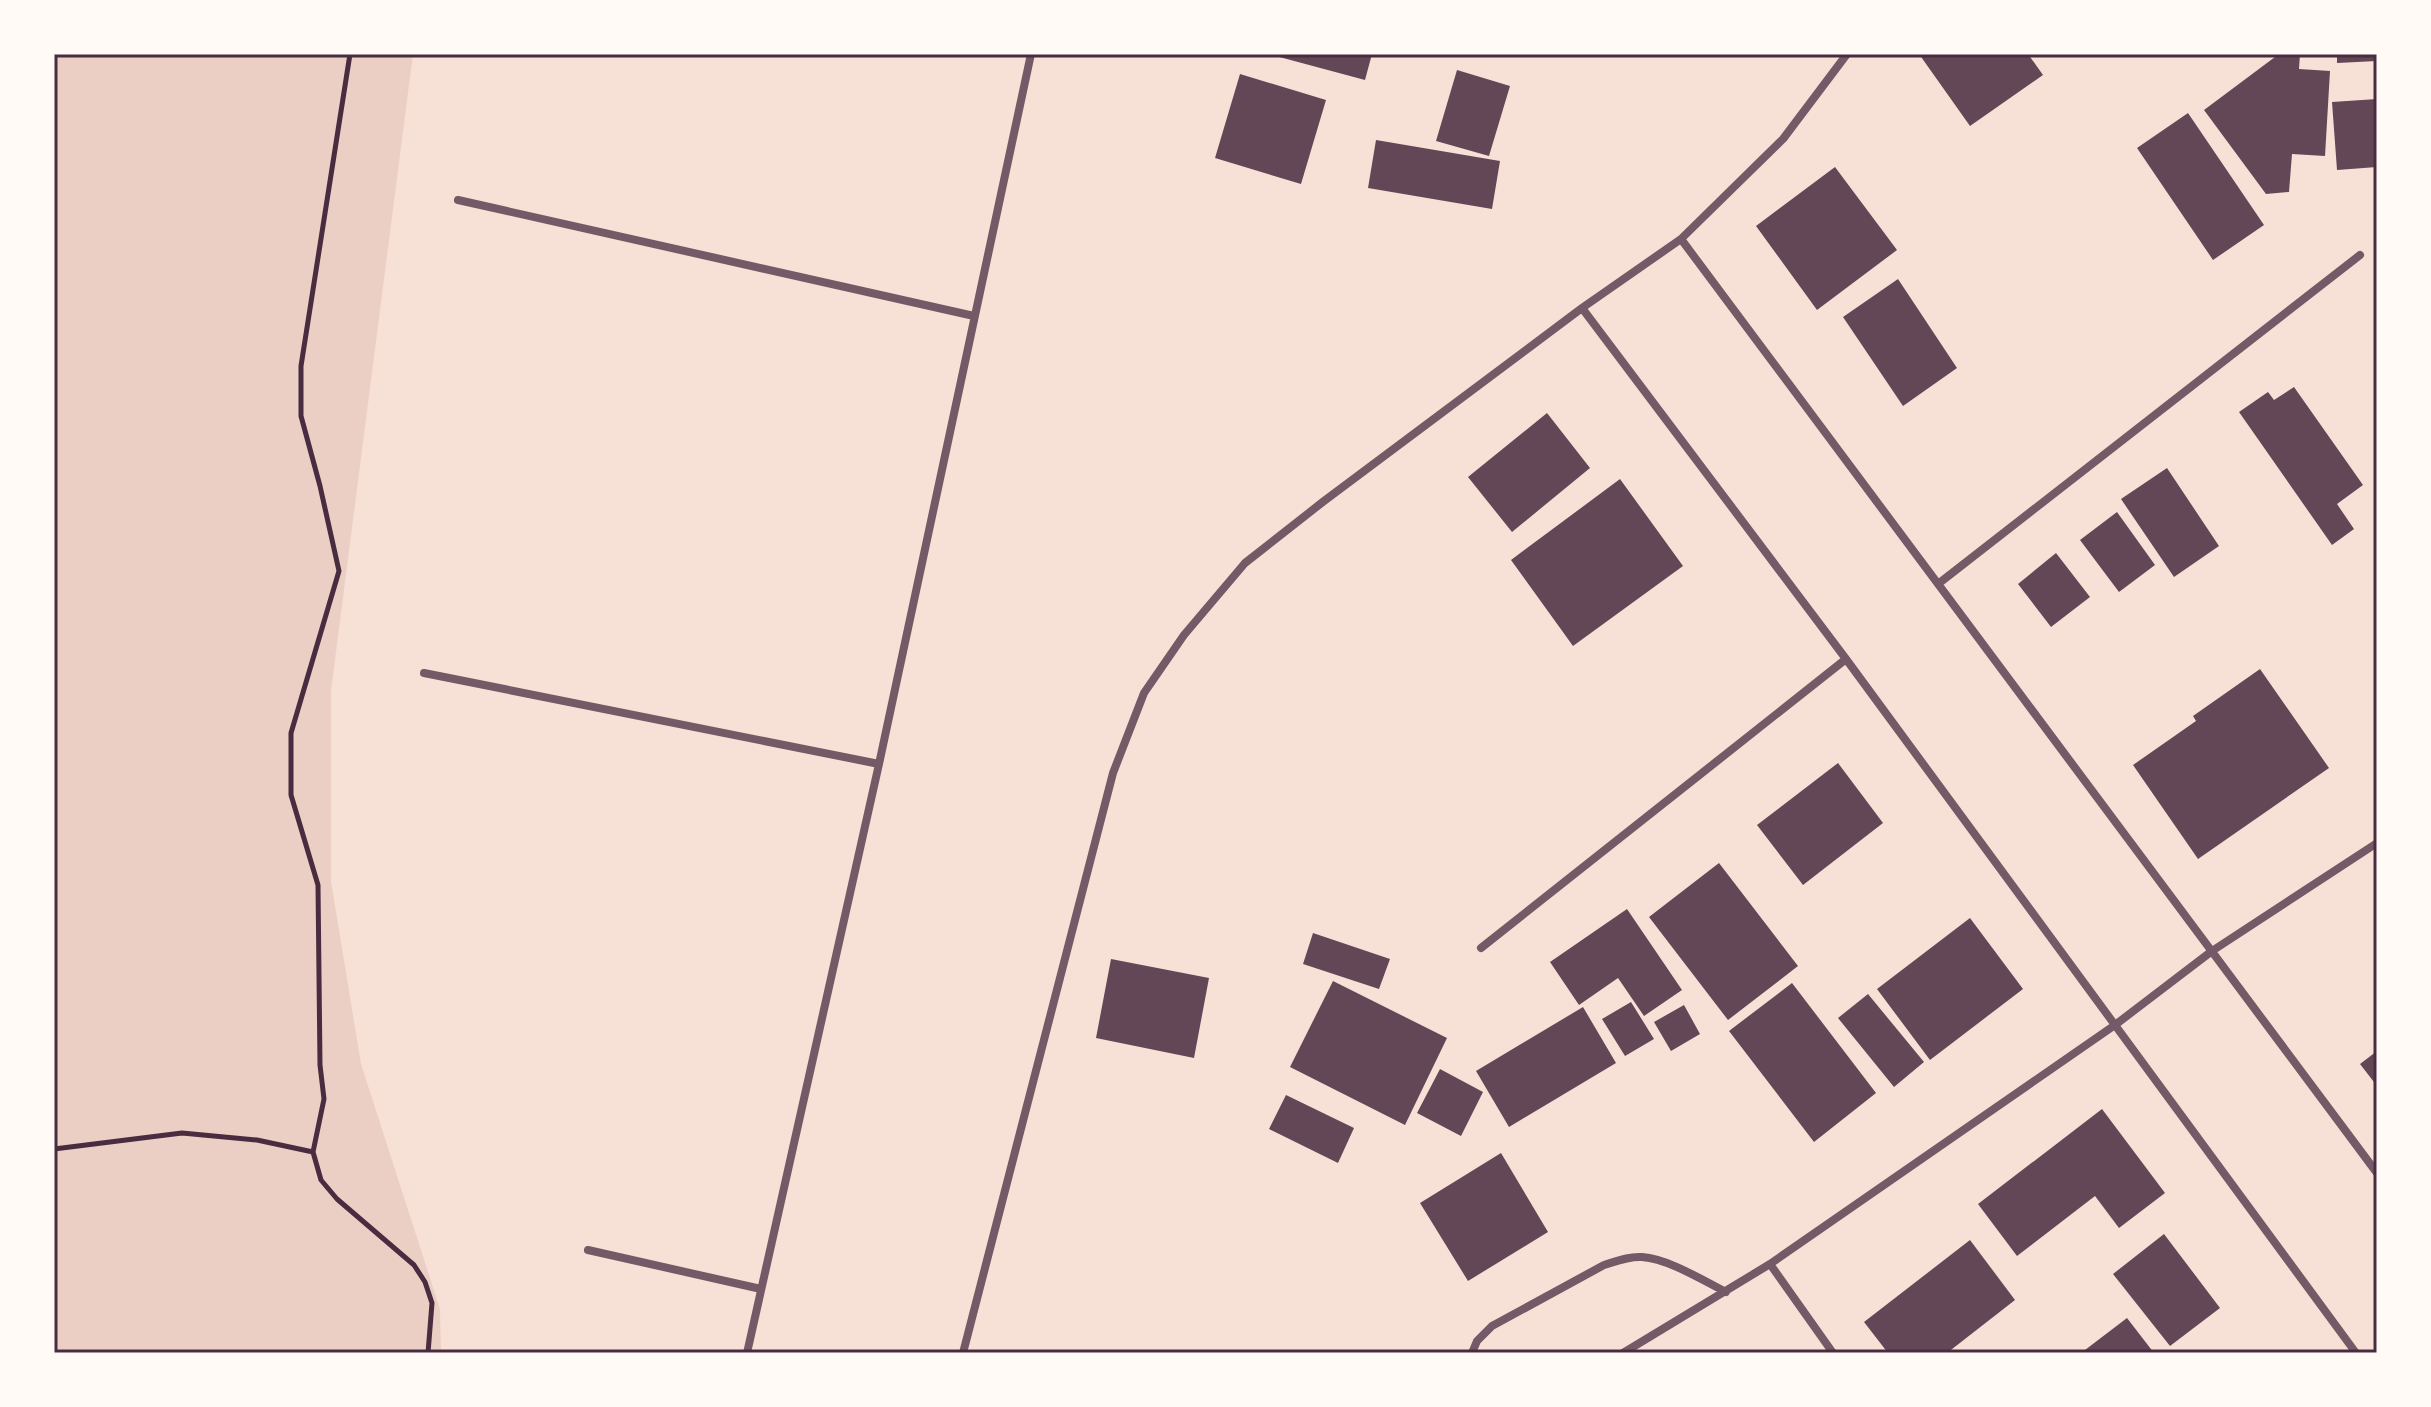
<svg xmlns="http://www.w3.org/2000/svg" width="2431" height="1407" font-family="Poppins,sans-serif">
  <rect width="100%" height="100%" fill="#f7e1d7"/>
  <path fill="#ebcfc5" d="M54,54H413L331,691V881L361,1064L440,1309L441,1353H54Z"/>
  <path fill="#644757" d="M1268,54H1372L1365,80Z
    M1919,54H2028L2043,75L1970,126Z
    M2279,54H2300L2299,69L2330,71L2325,156L2292,154L2289,192L2266,194L2204,110Z
    M2337,54H2377V61L2337,63Z
    M1457,70L1510,86L1489,156L1436,141Z
    M1240,74L1326,100L1301,184L1215,158Z
    M2377,99V167L2337,170L2332,102Z
    M2188,113L2264,225L2213,260L2137,148Z
    M1376,140L1500,161L1492,209L1368,188Z
    M1835,167L1897,250L1817,310L1756,226Z
    M1898,279L1957,368L1903,406L1843,317Z
    M2294,387L2363,485L2337,504L2354,529L2332,545L2239,412L2268,392L2274,400Z
    M1547,413L1590,468L1512,532L1468,477Z
    M2167,468L2219,546L2174,577L2121,499Z
    M1620,479L1683,566L1573,646L1511,560Z
    M2117,512L2155,565L2119,592L2080,540Z
    M2056,553L2090,597L2051,627L2018,584Z
    M2260,669L2329,768L2198,859L2133,765L2196,721L2193,716Z
    M1838,763L1883,823L1803,885L1757,825Z
    M1719,863L1798,966L1728,1020L1649,917Z
    M1627,909L1682,990L1644,1016L1618,978L1579,1005L1550,962Z
    M1970,918L2023,989L1930,1060L1877,989Z
    M1313,933L1390,959L1379,989L1303,964Z
    M1111,959L1209,978L1194,1058L1096,1038Z
    M1333,981L1447,1038L1405,1125L1290,1067Z
    M1792,983L1876,1093L1814,1142L1729,1031Z
    M1868,994L1924,1062L1894,1087L1838,1018Z
    M1631,1002L1654,1039L1625,1056L1602,1019Z
    M1684,1005L1700,1034L1671,1051L1654,1022Z
    M1583,1007L1616,1063L1509,1127L1476,1071Z
    M2377,1051V1086L2360,1064Z
    M1440,1069L1483,1092L1461,1136L1417,1113Z
    M1286,1095L1354,1128L1338,1163L1269,1129Z
    M2102,1109L2165,1193L2119,1228L2095,1196L2017,1256L1978,1204Z
    M1501,1153L1548,1232L1468,1281L1420,1203Z
    M2164,1234L2220,1308L2170,1346L2113,1274Z
    M1970,1240L2015,1300L1947,1353H1888L1864,1322Z
    M2127,1318L2154,1353H2088L2085,1350Z"/>
  <g fill="none" stroke-linecap="round" stroke-linejoin="round">
    <path stroke="#4a2c40" stroke-width="5" d="M350,54L301,366V416L320,486L339,571L291,733V795L318,885L320,1065L324,1099L313,1152L321,1180L337,1199L414,1265L425,1282L432,1303L428,1353
      M54,1149L182,1133L257,1140L313,1152"/>
    <path stroke="#755966" stroke-width="8" d="M458,200L974,316
      M1681,239L2377,1173
      M1582,308L1846,659L2356,1353
      M1938,584L2360,255
      M424,673L879,764
      M1481,948L1846,659
      M588,1250L761,1289
      M1770,1264L1833,1353
      M747,1353L879,764L1031,54
      M963,1353L1113,773L1144,693L1184,635L1245,563L1324,501L1582,308L1681,239L1783,139L1847,54
      M1472,1353L1477,1341L1492,1326L1604,1265C1617,1261 1629,1256 1642,1257C1669,1259 1702,1280 1726,1292
      M1623,1353L1770,1264L2115,1025L2212,951L2377,843"/>
  </g>
  <rect width="2431" height="1407" fill="none" stroke="#fffaf5" stroke-width="112"/>
  <rect x="56" y="56" width="2319" height="1295" fill="none" stroke="#4a2c40" stroke-width="3"/>
</svg>
